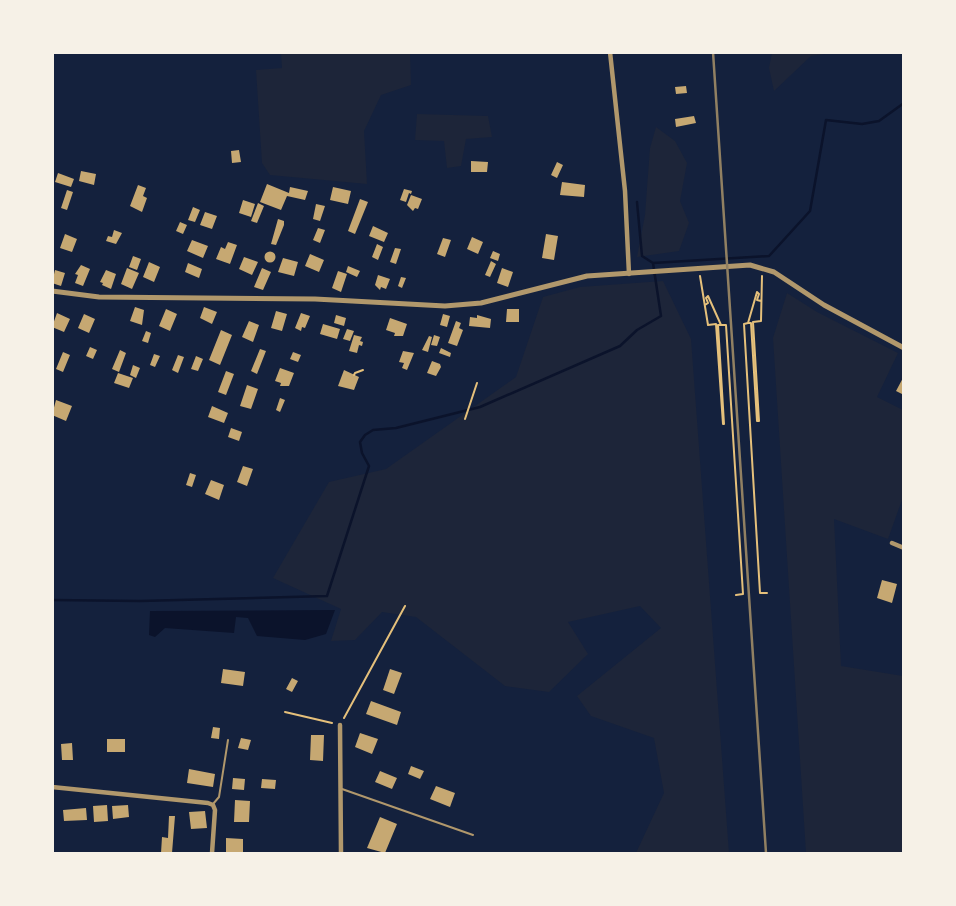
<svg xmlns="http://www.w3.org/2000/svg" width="956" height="906" font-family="'Source Sans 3',sans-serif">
  <rect width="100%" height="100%" fill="#14213d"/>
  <path fill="#1d2539" d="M281,53H410L411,85L381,95L364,131L367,184L270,175L262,163L256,70L282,68Z
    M772,53V52L831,53L811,56L774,91L769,68Z
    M417,114L488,116L492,137L466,139L461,166L447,168L444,141L415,140Z
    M656,127L675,141L687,163L680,201L689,223L679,251L637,257L645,215L650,148Z
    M663,281L691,339L729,853H636L664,793L654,738L591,716L577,696L661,628L640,606L568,622L588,654L549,692L505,686L416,617L382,612L355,640L331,641L341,609L273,578L329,482L386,469L516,377L543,297L580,287Z
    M787,293L817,312L898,353L877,397L903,410V497L888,539L834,519L841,666L903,676V853H806L773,338Z"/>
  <path fill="#0b132b" d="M335,610L326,634L305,640L257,636L248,618L236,617L234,633L165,628L155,637L149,635L150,611Z"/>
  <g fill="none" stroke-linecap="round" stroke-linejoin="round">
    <path stroke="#0b132b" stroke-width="2.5" d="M637,202L642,256L653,263
      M52,600L140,601L327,596L369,466L362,453L360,442L365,435L373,430L396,428L480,407L620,346L637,330L661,316L653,263L769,256L810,211L826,120L862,124L879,121L904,103"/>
  </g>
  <path fill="#c6a872" d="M686,86L687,93L676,94L675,87Z
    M694,116L696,123L676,127L675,119Z
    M239,150L241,162L232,163L231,151Z
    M471,161L488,162L487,172H471Z
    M557,162L563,165L557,178L551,175Z
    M81,171L96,174L94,185L79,181Z
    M58,173L74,179L71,187L55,182Z
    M562,182L585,185L584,197L560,195Z
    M267,184L289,193L290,187L308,191L305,200L287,196L281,210L260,202Z
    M138,185L146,188L143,196L147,198L142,212L130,206Z
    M333,187L351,191L348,204L330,200Z
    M404,189L412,191L411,194L409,193L406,202L400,200Z
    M67,190L73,192L67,210L61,208Z
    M411,195L422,199L418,209L415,208L413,211L407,205Z
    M360,199L368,202L355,234L348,231Z
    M243,200L255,204L251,217L239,213Z
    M258,203L264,206L257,223L251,221Z
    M316,204L325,206L320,221L313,219Z
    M193,207L200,210L195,222L188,220Z
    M205,212L217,216L212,229L200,225Z
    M278,219L284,221V225L276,245L271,244Z
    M180,222L187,225L183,234L176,231Z
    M373,226L388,233L384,242L369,236Z
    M318,228L325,230L320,243L313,240Z
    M114,230L122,233L116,244L106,241L108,236L112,237Z
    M65,234L77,239L72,252L60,248Z
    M546,234L558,236L554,260L542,258Z
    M472,237L483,242L478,254L467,249Z
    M443,238L451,240L445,257L437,254Z
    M192,240L208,246L203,258L187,251Z
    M228,242L237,245L230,264L216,259L221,247L225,249Z
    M377,244L383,247L378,260L372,257Z
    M395,248L401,249L396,264L390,262Z
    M493,251L500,254L498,261L490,258Z
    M264.5 257a5.5 5.5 0 1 1 11 0a5.5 5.5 0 1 1-11 0Z
    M310,254L324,260L319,272L305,266Z
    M133,256L141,259L137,270L129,267Z
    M244,257L258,262L252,275L239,269Z
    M283,258L298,262L294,276L278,272Z
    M491,261L496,264L490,277L485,275Z
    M149,262L160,267L154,282L143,277Z
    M188,263L202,269L199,278L185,272Z
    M81,265L90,269L83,286L75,283L78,275L75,274Z
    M348,266L360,271L357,277L346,272Z
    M127,268L139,273L132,289L121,284Z
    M262,268L271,272L263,290L254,287Z
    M502,268L513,272L508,287L497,283Z
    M55,270L65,273L61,286L52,283Z
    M106,270L116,274L111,289L102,285L103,283L100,282Z
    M338,271L347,274L341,292L332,288Z
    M378,275L390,279L386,289L381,287L380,290L375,285Z
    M401,277L406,278L402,288L398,286Z
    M135,307L144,310L142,325L130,321Z
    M204,307L217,312L212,324L200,318Z
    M166,309L177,314L170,331L159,326Z
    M507,309H519V322H506Z
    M276,311L287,314L282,331L271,328Z
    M57,313L70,319L64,332L52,327Z
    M301,313L310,316L305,328L302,327L301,331L295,328Z
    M84,314L95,319L89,333L78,328Z
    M443,314L450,316L447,327L440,325Z
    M336,315L346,318L344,326L334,323Z
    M477,315L491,319L490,328L469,326L470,317L477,318Z
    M390,318L407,324L403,336H394L395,333L386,330Z
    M249,321L259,325L253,342L242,337Z
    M456,321L461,323L459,328L463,330L457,346L448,343Z
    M323,324L340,329L337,339L320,334Z
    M347,329L354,331L350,341L343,339Z
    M221,330L232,335L220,365L209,360Z
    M146,331L151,333L148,343L142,341Z
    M354,335L362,337L360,341L363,342L362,346L359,345L357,353L349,351Z
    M434,335L440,337L437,346L431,345Z
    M429,336L432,337L428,352L422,350Z
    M90,347L97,350L93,359L86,356Z
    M441,348L451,353L450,357L439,353Z
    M260,349L266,351L257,374L251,371Z
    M120,350L126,353L119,372L112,369Z
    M403,351L414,353L407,370L402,368L404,363L399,362Z
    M63,352L70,355L63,372L56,369Z
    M293,352L301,355L298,362L290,359Z
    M154,354L160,356L155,367L150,365Z
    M178,355L184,357L178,373L172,370Z
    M196,356L203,359L198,371L191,369Z
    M432,361L440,364L441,367L436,376L427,373Z
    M133,365L140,368L136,378L130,375Z
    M280,368L294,373L289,386H280L281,383L275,381Z
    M344,370L359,377L354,390L338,386Z
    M226,371L234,374L226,395L218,392Z
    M118,373L133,378L129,388L114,383Z
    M904,376V395L896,391Z
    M247,385L258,389L251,409L240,406Z
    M280,398L285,400L280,412L276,410Z
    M56,400L72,406L66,421L52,415Z
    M212,406L228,413L224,423L208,417Z
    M231,428L242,432L239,441L228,437Z
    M243,466L253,469L247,486L237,482Z
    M190,473L196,475L192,487L186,485Z
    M211,480L224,485L219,500L205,494Z
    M882,580L897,584L892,603L877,598Z
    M223,669L245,672L243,686L221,683Z
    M390,669L402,673L394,694L383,690Z
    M292,678L298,681L292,692L286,689Z
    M371,701L401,712L397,725L366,714Z
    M213,727L220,728L219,739L211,738Z
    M360,733L378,739L372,754L355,747Z
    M311,735H324L323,761L310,760Z
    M241,738L251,740L248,750L238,748Z
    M107,739H125V752H107Z
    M72,743L73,760H62L61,744Z
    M411,766L424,771L420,779L408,774Z
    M189,769L215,774L213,787L187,783Z
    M380,771L397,778L392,789L375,782Z
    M233,778L245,779L244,790L232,789Z
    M262,779L276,780L275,789L261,788Z
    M436,786L455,793L450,807L430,799Z
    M235,800L250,801L249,822H234Z
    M107,805L108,821L94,822L93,806Z
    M128,805L129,817L113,819L112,806Z
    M86,808L87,820L64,821L63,810Z
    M205,811L207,828L191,829L189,812Z
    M169,816H175L172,853H161L162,837L168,838Z
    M380,817L397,824L385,853L367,848Z
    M226,838L243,839V853H226Z"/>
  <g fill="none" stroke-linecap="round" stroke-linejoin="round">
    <path stroke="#e5c07b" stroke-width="2" d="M700,276L708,325L716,324L723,424H724L718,325H721
      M761,301L757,300L759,294L757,292L748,323L744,324L760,593H767
      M705,305L708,303L706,298L708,296L721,325H726L743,594L736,595
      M748,323H751L757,421H759L753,322L761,321L762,276
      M354,375L355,373L363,370
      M465,419L477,383
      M285,712L332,723
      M344,718L405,606"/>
    <path stroke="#b1986c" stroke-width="2" d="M342,789L473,835
      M213,804L219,797L228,740"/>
    <path stroke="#b1986c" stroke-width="4.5" d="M610,52L625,191L629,274
      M892,543L904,548
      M340,725L341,853
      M52,787L208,803L213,805L215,810L212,853"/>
    <path stroke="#b1986c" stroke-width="5" d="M52,291L99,297L315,299L445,306L481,303L587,276L750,265L774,272L824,305L904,348"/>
    <path stroke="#918062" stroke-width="2.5" d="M713,52L766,853"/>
  </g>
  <rect width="956" height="906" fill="none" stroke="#f6f1e7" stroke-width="108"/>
</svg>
